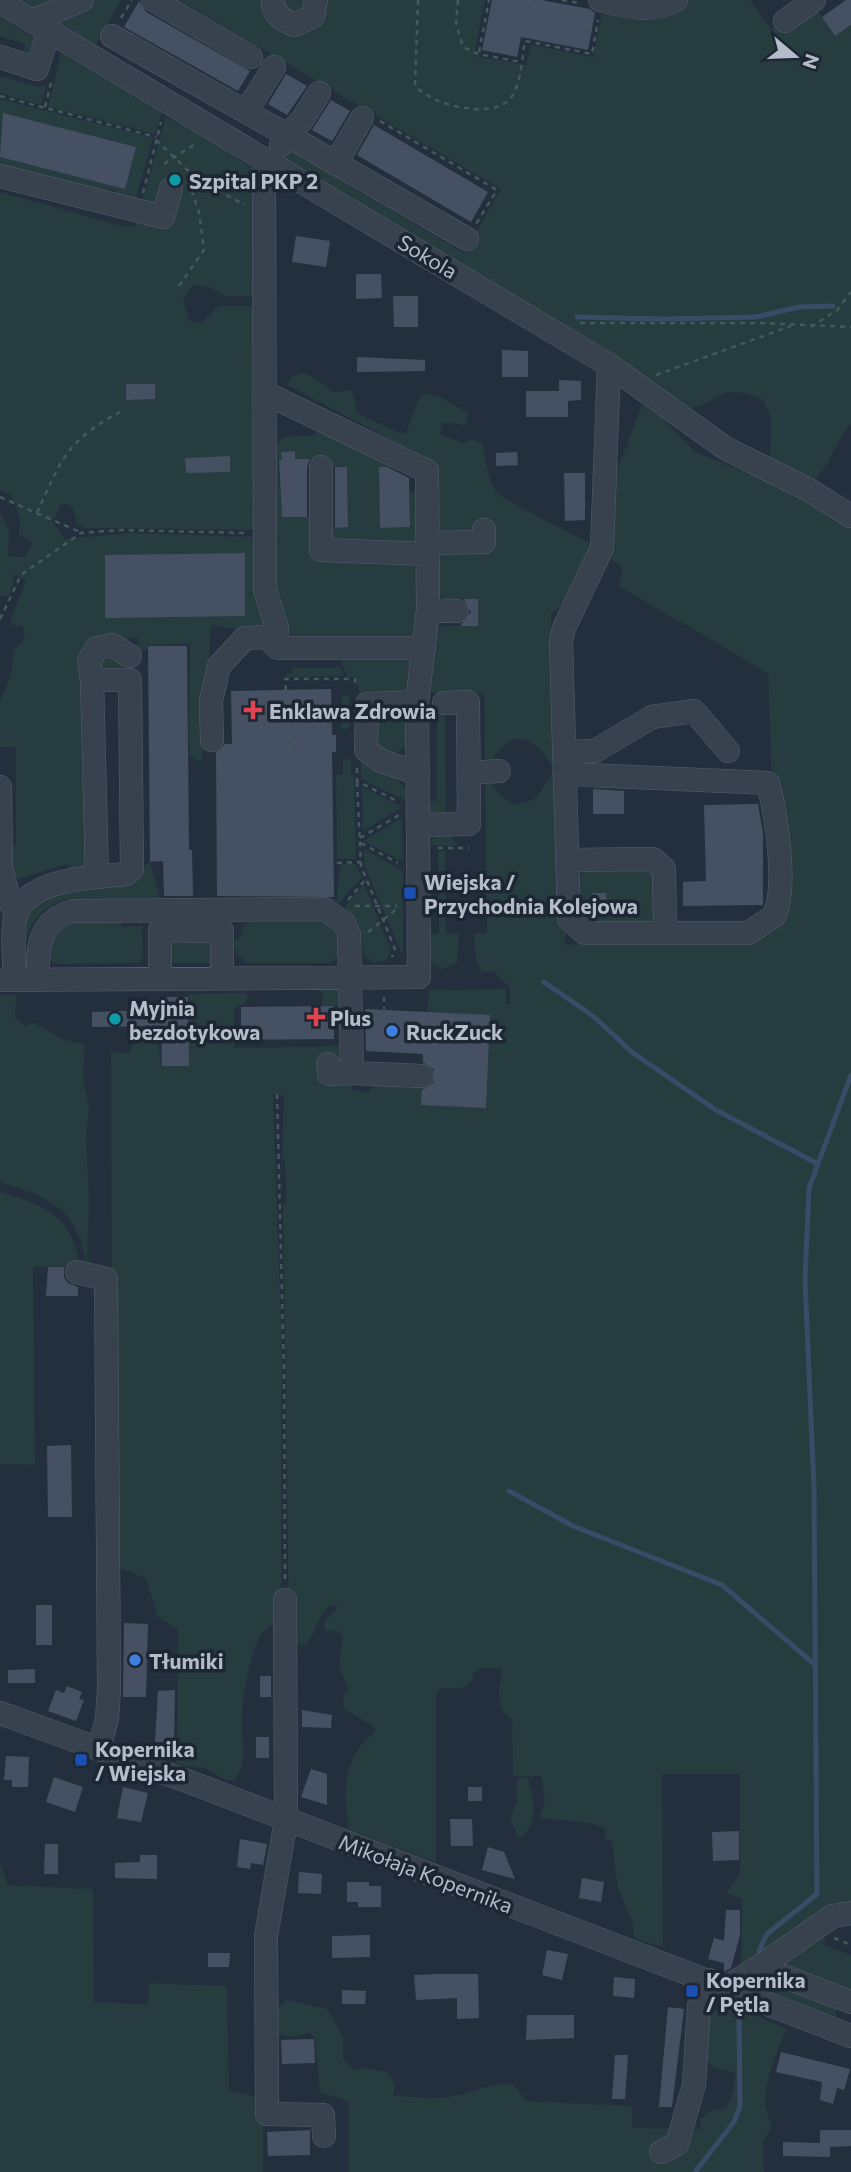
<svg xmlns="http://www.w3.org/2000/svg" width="851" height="2172" font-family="Commissioner,sans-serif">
  <rect width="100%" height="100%" fill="#242f3e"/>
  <path fill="#263c3f" d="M12,0H121L94,48Z
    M179,0H485L474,56L526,65L531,45L593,57L604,5L682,6L687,0H750L771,29L815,7L835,36L851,26V424C834,442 830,469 810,484L770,458L771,418L763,400C715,378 722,407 684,408L284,159L292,150L343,176V182L464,253L501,189Z
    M0,17L38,40L32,55L22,56L25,44L0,36Z
    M61,53L162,112L155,134L48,107Z
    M0,76L39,87L40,85L46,86L41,105L0,93Z
    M0,99L153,138L135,201L117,196L114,190L108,188L105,196L0,168Z
    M166,117L213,140L253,169L254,297L225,296L209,287L193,285L183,301L190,321L201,324L219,306H256L259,530L86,528L77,524C75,513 74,503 61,504L53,522L65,539L130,533L257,537L268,623L244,631L211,625L202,762L189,755L190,644L147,645V650H138V638L129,637V646L99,642L90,865L70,872L68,864L14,880L8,853L16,844V751L15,747H0V701L11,675L14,650L22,643L25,634L23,627L15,626L10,621L26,581L15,574L9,597L0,596V513L9,531L8,556L25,557L32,543L19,535L20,519L11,495L0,490V192L125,227L135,226Z
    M306,373L334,392L352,390L357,413L399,433H406L418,401L424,393L441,397L468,413L466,425L443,422L440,434L463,443L472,440L482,443C485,457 488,478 495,490C500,499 583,540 598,547L559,608L551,613L556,762L552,766C548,761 545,753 539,748C511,724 499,752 485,767L484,693H428L434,631L444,626H478V599H446L435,592L440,534L416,453L287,385L293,375Z
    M642,405L661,417L695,452L816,500L851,521V1906L827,1911L746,1968H742L741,1962L742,1899L726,1893L740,1874V1774H662L663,1947L637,1940L634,1937L632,1920L618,1889L612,1841L605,1840L606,1829L591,1823L539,1818L545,1801L541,1776H513L512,1720C492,1707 501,1688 502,1669L481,1668L474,1672L472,1681L461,1689L441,1688L436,1695V1862L349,1830C343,1792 342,1757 375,1732L372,1725L343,1708L344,1694L349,1689L339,1668L343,1636L336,1630L325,1631L324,1622L338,1607L332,1605C317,1615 316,1633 305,1645L289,1644L283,1204L286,1205C287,1191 285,1176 285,1160L282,1158L284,1096L273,1094L282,1350L281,1621C277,1623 270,1625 267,1628C250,1643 242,1701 242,1722C242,1742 248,1764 234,1780H226L205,1768L177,1764L178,1630L158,1617L146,1578L113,1566L111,1050L129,1054L135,1040L155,1030L162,1066H189V994L247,993L248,998L244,1004L234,1008V1048L344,1046V1006L322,1005L323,993L320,992L322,986L340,985C355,1008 353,1050 334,1068V1063L324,1067L326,1082L351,1085L352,1090L369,1092L374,1084L420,1087L422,1063L428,1061L423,1054L429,990L506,989V1005L510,1004V987L493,972H482L476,962L474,934L487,933L485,777C501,792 506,815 537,797L550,776L557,780L562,924L567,929L564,941L567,946L585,941L751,939L770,928L783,914L784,822L772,783L768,673L619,586L623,567L612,560L608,552L614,470L619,466Z
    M317,425L409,467L379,468L381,528L410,527L409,491L424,496L422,535L414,542L330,541L332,528L348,527L347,467L313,465V459H295V451L282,452V460L278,461L282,517H314L315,546L406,561L420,573L417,635L411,639L297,641C270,617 274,576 274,544L281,538H274V447L284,437L314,435L318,432Z
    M106,651L125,665L126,669H95Z
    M339,654L415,657L410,691L406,694L360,695L356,677H347Z
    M339,667L345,676L286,677V673H293V668Z
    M342,696H349L350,728L342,729Z
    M437,710H445L446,817L431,814L425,802L437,801Z
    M385,711L401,713L406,718V746L393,755L385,754C375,741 370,722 385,711Z
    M343,759L351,760V775H354L356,859H337L336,775H343Z
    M361,760C382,770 405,776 409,802L361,779Z
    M362,787L402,807L363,831Z
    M402,817L403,862L364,841Z
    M438,834L451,835L457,846L427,845Z
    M364,849L403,871V957L364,864Z
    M438,851H445L446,934H459L457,963L442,969L429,961L427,934H439Z
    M150,862L160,898L66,899C37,909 26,927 25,956L23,921L29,911L48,897L140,872Z
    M340,864H355L362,877L339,903L333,900L337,899Z
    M589,867L653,870L657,910L653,921L644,926L594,927L578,916C576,895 571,881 589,867Z
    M364,884L391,950L386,961L373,962L363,955L360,930L345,907Z
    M320,920C336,929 338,935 340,953L331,963H247L237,954L232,943L243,935L241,931L249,922Z
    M74,922H121L122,927L142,926L143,958L138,963L54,964C40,946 57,929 74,922Z
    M171,940H212L213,963H169Z
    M0,995H16L15,1018L27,1027L32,1022L62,1039L85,1045L83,1076L89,1109L86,1136L89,1201L87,1264C75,1206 52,1199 0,1182Z
    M0,1192C43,1204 75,1218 79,1266L33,1267L35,1465L0,1464Z
    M523,1777L528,1778C533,1798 540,1822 521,1837L517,1835L510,1819L517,1801V1780Z
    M0,1863L8,1885L93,1889L94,2002L148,2004L149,1983L227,1986L229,2090L263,2099V2172H0Z
    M821,1934L826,1940L822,1944L851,1955V1996L779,1965Z
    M758,1978L836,2008V2016L832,2017L756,1987L751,1983Z
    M286,2000L327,2009L343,2037V2059L353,2070L366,2068L386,2072L395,2083L393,2096C411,2096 432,2100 449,2097C472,2094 490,2081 514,2085L526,2101L632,2106V2128L701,2129L700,2120L712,2110L725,2108L732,2098L736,2073L714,2067L705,2058L707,2025L712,2011C733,2004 767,2019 786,2029C775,2061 755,2094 772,2126L763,2143L764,2172H349V2102L320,2092L315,2038L308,2032C295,2039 286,2037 272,2032L274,2012Z"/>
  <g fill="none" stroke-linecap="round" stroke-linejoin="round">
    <path stroke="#394c67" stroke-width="5" d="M577,317L660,319L756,317L799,307L833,306
      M544,982L593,1016L633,1053L716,1110L818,1164L851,1075
      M509,1491L573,1526L722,1585L813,1663
      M759,1951L767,1934L817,1894L814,1489L805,1279L809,1188L818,1164
      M695,2172L734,2122L740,2106L739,2015"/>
  </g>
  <path fill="#455162" d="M492,0H541L590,9L595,13L588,50L521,37L517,57L482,50Z
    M846,0H851V25L835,36L822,17Z
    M139,1L146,12L250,71L238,91L124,27Z
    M286,74L307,86L287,115L268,104Z
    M331,100L350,111L332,141L312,130Z
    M3,113L136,147L125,189L0,157Z
    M374,125L488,192L471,222L357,155Z
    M296,236L330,241L326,267L292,262Z
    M356,274H381L382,298L356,299Z
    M393,296H418V327H394Z
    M502,350L528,351V377H502Z
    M357,357L425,360V371L357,372Z
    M559,380L581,381V400L568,401V417H526V391H559Z
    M126,384H155V399L126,400Z
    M295,451V459H310L307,467V517H282L279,460H282L281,452Z
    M517,452L518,465L496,466V453Z
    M230,456V472L186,473L185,458Z
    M335,467H347L348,527L335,528Z
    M379,467H387L409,478L410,527L380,528Z
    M564,473H585V520L565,521Z
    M245,553V616L105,618V555Z
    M464,599H478V626H460L471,612Z
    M148,646H187L189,850H192L193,896H164L163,861L150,862Z
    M331,689L332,735H336V752H332L334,897L217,896L216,753L225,744H232L231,691Z
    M593,789L624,791V814H593Z
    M758,804L763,833V905L683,906V882L706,881L704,805Z
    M592,893H606L607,906H592Z
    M161,997H188L189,1066H162L161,1026L92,1027V1012L161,1010Z
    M334,1006V1039L241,1040V1007Z
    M365,1009L490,1015L486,1108L421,1105L422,1090L434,1083V1069L423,1062V1054L366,1051Z
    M48,1267H64V1277L68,1283L78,1287V1296H46Z
    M71,1445L72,1517H48L47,1446Z
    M36,1605H52V1645H36Z
    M124,1623L148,1624L146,1697H123Z
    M35,1669V1683H8V1670Z
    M260,1676H271V1697H260Z
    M67,1686L82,1692L79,1699L84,1700L76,1721L48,1711L56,1690L64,1693Z
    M175,1690L174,1743L155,1742L158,1691Z
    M302,1710L332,1715L331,1728L302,1727Z
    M256,1737H269V1758H256Z
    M6,1756L29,1757L28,1787H12V1780H4Z
    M311,1769L327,1774V1805L301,1797Z
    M54,1777L83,1787L75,1812L46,1802Z
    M123,1787L148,1793L141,1822L117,1818Z
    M468,1787H482V1801H468Z
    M450,1819H472L473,1846H451Z
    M739,1831V1860L713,1861L712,1832Z
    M240,1839L267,1844L263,1865L251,1863L250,1869L237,1867Z
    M45,1844H58V1874H44Z
    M488,1847L504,1852L515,1879L482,1870Z
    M140,1855H157V1879L115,1878V1863L140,1862Z
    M299,1872L322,1874L321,1894L298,1893Z
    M582,1878L604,1882L601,1902L579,1898Z
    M347,1882H369V1886H381V1907H358V1902H347Z
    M726,1910H740V1935L731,1968L724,1972V1963L708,1959L714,1938L724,1941Z
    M370,1935V1957L332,1958V1936Z
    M547,1950L568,1954L562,1980L542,1975Z
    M208,1953H230L229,1967H208Z
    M436,1974H478L479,2018L457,2019V1998L416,2000L414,1975Z
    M614,1977L635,1979L634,1998L613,1996Z
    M342,1990L366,1991L365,2004H342Z
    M668,2007L684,2009L672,2107H659Z
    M527,2015H574V2038L526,2040Z
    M314,2039L315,2063L282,2064L281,2040Z
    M781,2052L850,2069L844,2090L837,2088L833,2104L820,2100L822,2082L776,2072Z
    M615,2055H628L625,2099H612Z
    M310,2130V2155L268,2156L267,2132Z
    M820,2130H851V2146L830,2147V2157L783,2156V2142L820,2143Z"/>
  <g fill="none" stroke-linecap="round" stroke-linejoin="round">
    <defs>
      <path id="minor" d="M153,0L251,57
        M273,0C272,14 283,21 295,25L313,16L316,0
        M600,0C625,6 652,14 676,0
        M0,2L609,365L725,448L809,490L851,516
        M32,21L82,0
        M785,21L814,0
        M112,36L287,135L302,120L319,93
        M0,57L37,69L49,31
        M246,112L274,67
        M281,145L287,135L467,239
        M264,159L265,590L277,628L278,648
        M336,163L362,118
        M0,176L163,217L171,189
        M321,467V550L428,554
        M428,543L484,542V530
        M428,610L457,611
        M92,680L89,661L97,648L112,645L130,656
        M417,702L367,704L366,750L381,761L417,773
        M212,740L211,701L219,666L245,638L266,637L278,648H424
        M564,752L595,751L652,717L694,711L728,751
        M469,773L499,771
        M564,774L768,783C776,814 788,886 774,916L748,933H585L569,919L561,641L564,628L602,548L609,365
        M0,787L1,867L8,896L16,915
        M418,825L469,824L468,702L444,703
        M567,860L653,859L664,869L665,933
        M160,979V930L222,931V978
        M0,980L419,977L417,702L428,610L427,471L265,393
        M14,980C15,962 12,943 14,925C18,877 91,878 126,874L132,869L130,680H92L97,877
        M38,980C37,949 38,920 73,911L324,909L344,923L349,935L352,1073L329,1074L328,1064
        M352,1073L422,1076
        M77,1272L106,1279L109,1689L107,1719L99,1748
        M285,1600L286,1820L266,1936L267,2114L323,2115L324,2136
        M0,1713L195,1784L851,2036
        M759,1967L833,1916L851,1913
        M727,1987L759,1967L851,2002
        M661,2152L677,2144L694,2085L699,2006L709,1980"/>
    </defs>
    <use href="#minor" stroke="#565f6c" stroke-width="24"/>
    <path stroke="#44595c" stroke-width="2.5" stroke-dasharray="5 5" stroke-linecap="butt" d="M418,0L415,85C429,105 492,120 510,99C521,86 522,58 525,41L592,54L598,20
      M458,0L456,24L463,47L478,54L521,62
      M562,0L580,3
      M530,4L531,0
      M121,18L132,0
      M479,52L489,0
      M0,96L156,137
      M45,107L51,83
      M380,121L497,190L476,224
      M156,140L197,179L245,205
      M164,164L198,142
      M143,193L161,122
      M179,286L204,250L199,212L188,179
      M580,323H761L851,327
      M811,327L837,310L851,292
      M656,375L791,326
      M0,497L80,532
      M37,513C61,460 66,441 120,412
      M0,619L21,575L81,533L120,530L246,533
      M290,750L285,679H355V688
      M357,768V781L399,802
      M357,782L361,866L395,949L392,957
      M360,838L399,815
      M361,843L398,863
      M438,848H469
      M279,857H289
      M337,863L361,862
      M348,900L366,879
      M355,906H397
      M368,932L398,908
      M384,997V1009
      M277,1094L284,1376L285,1581
      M834,1938L851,1945"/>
    <use href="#minor" stroke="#38414e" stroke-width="23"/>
  </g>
  <g fill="#0f9aa8" stroke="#1d2633" stroke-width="2.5">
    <circle cx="175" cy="180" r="7"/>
    <circle cx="115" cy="1019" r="7"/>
  </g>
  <g fill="#e0444e" stroke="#1d2633" stroke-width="2.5">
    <path d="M249.5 699.5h7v7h7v7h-7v7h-7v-7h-7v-7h7z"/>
    <path d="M312.5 1006.5h7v7h7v7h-7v7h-7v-7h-7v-7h7z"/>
  </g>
  <g fill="#1a4fb4" stroke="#1d2633" stroke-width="2.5">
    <rect x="403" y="886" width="14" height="14" rx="3.5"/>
    <rect x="74" y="1753" width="14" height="14" rx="3.5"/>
    <rect x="685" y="1984" width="14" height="14" rx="3.5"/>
  </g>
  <g fill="#3f7fe0" stroke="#1d2633" stroke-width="2.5">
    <circle cx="392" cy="1031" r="7"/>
    <circle cx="135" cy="1660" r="7"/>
  </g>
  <g text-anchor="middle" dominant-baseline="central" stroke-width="7" stroke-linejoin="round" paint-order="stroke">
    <g font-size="21" font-weight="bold" fill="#b4bcc9" stroke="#1d2633" text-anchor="start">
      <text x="189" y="180">Szpital PKP 2</text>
      <text x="269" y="710">Enklawa Zdrowia</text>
      <text x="424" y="881">Wiejska /<tspan x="424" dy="24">Przychodnia Kolejowa</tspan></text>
      <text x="129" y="1007">Myjnia<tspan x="129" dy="24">bezdotykowa</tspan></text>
      <text x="330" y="1017">Plus</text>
      <text x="406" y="1031">RuckZuck</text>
      <text x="149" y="1660">Tłumiki</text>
      <text x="95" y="1748">Kopernika<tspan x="95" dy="24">/ Wiejska</tspan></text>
      <text x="706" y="1979">Kopernika<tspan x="706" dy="24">/ Pętla</tspan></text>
    </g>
    <g font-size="21" fill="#b4bcc9" stroke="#1d2633">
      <text transform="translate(428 256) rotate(31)">Sokola</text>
      <text transform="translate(426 1873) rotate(21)">Mikołaja Kopernika</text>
    </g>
  </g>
  <g transform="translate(795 56) rotate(109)" stroke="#1d2633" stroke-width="5" paint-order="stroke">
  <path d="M0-5L12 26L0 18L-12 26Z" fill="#b4bcc9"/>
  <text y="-10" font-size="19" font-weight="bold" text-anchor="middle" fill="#b4bcc9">N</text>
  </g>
</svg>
